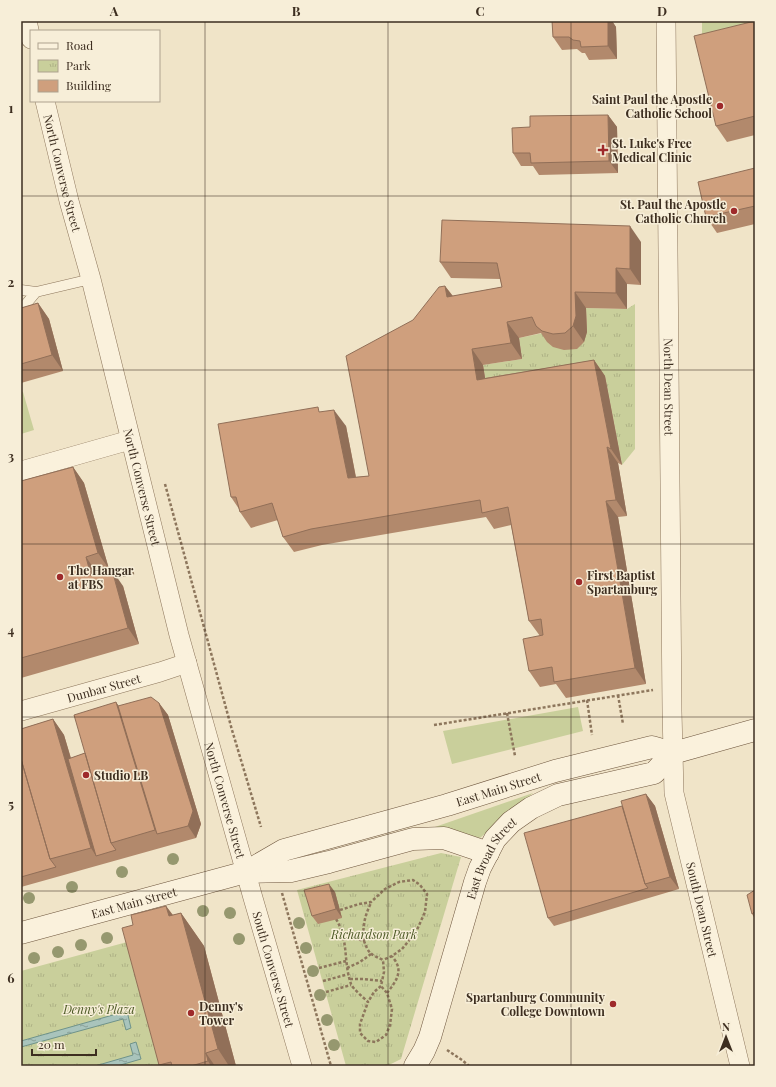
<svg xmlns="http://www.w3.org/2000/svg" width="776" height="1087" font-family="'Playfair Display',serif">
  <defs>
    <pattern id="park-tufts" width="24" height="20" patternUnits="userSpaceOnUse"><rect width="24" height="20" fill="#c9cf9b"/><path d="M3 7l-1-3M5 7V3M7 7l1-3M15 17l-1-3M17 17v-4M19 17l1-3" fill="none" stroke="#aeb285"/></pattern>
    <pattern id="water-ripples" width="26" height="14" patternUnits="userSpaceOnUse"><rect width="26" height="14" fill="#a9c4bc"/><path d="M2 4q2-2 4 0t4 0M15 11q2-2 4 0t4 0" fill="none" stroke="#8ba098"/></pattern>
  </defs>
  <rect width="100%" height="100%" fill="#f0e4c8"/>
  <path fill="#c9cf9b" d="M702,21H755V23L702,36Z
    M21,391L23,392L34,430L21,434Z
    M578,707L583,731L452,764L443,731Z
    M533,793L480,838L432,828Z"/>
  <path fill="url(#park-tufts)" d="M635,304V449L622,465L605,376L488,396L483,365L522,359L519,338L543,333L587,332L586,308L627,309Z
    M441,853L461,857L401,1059L387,1066H346L297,890Z
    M127,942L173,1066H21V971Z"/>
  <path fill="url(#water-ripples)" stroke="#6f938a" d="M127,1011L131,1028L126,1030L123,1019L21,1047V1041Z
    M136,1042L141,1059L117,1066H95L133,1055L130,1044Z"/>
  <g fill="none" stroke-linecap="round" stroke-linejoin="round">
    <defs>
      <path id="lane" d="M21,290L36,292L91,279
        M21,310L36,292"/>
      <g id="street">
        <path d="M27,21L31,39"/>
        <path id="s1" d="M666,21L672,711L674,793L740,1066"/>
        <path id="s2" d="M45,101L69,201L91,279L118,388L179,635L253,898L302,1066"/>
        <path d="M21,471L130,440"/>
        <path id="s3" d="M21,711L160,672L187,663"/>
      </g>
      <g id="secondary">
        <path d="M247,872L291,871L329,862L413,839L444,838L488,853"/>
        <path id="s4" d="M21,933L246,872L284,850L447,805L555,771L652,747L673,753L755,730"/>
        <path id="s5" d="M415,1066L424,1051L430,1037L475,882L480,868L495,839L511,822L531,808L558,795L654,773L673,753"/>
      </g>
    </defs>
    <use href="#lane" stroke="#8d765c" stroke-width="11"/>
    <use href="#street" stroke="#8d765c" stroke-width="20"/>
    <use href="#secondary" stroke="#6f573f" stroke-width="23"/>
    <path stroke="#8d765c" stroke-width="2.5" stroke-dasharray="3 2" stroke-linecap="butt" d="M165,484L232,730L261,827
      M118,577L134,573
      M618,695L623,724
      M587,700L592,735
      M507,713L515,756
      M434,725L653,690
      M282,893L331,1066
      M340,910L359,904L371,902L385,889L399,882L413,880L420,885L427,894L425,912L416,932L402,949L392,956L383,960
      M336,919C349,940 343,961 351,984C353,989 364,998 368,1002L360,1024V1033L368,1041L376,1042L386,1035L390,1025L392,1009L387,993L381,986
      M344,938H354L364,941C369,954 370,954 383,960L384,972L381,986L374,992L368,1002
      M364,941C362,927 365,915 371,903
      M319,968L346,961
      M347,968L360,962L371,954
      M350,979H363L382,981
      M323,981L349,974
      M326,992L351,985
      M387,993C393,985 402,975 397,964C396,961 393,958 392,956
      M447,1050L462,1060L469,1066"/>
    <use href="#lane" stroke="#faf1dc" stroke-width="10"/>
    <use href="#street" stroke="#faf1dc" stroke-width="19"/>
    <use href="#secondary" stroke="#faf1dc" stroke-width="22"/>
  </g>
  <g fill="#96986f">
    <circle cx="173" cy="859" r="6"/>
    <circle cx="122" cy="872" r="6"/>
    <circle cx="72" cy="887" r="6"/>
    <circle cx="29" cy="898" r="6"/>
    <circle cx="203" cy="911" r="6"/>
    <circle cx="230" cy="913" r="6"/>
    <circle cx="299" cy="923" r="6"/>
    <circle cx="107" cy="938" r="6"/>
    <circle cx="239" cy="939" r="6"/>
    <circle cx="81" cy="945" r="6"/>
    <circle cx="306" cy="948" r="6"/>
    <circle cx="58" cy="952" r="6"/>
    <circle cx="34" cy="958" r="6"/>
    <circle cx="313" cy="971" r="6"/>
    <circle cx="320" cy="995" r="6"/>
    <circle cx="327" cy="1020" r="6"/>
    <circle cx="334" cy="1045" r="6"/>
  </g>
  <path fill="#b2896c" d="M552,21H612L616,27L617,59L589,60L585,53H582L577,49L562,50L553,37Z
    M755,21V135L727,142L716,126Z
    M608,115L617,127L618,173L539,175L533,166H521L513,153L530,127Z
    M755,168V224L717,233L706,217Z
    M641,242V285L627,284V309L586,308L587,332L584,342L577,349L564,350L553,347L547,342L541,333L519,338L522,359L483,365L485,378L594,360L605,376L622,465L618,463L627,516L618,517L646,684L566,698L556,684L540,687L529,671L540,636L529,621L511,525L494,529L486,517L322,545L294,552L283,537L278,520L251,528L240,512L239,509L231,497L321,412L346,426L356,477L369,476L413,320L445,286L453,296L502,287L500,279L451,278L440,262Z
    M38,303L49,319L63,371L21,383V308Z
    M73,467L84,483L109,569L97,573V574L123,586L139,644L21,678V481Z
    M116,702L118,706L159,703L168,715L201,824L196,838L21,887V729L53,719L64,735L71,758L85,753Z
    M646,794L655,806L679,889L554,926L548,918L622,806Z
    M755,890V919L752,914Z
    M335,892L342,918L318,924L312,916Z
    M166,906L173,915L181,913L204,946L236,1066H160L159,1065L133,925Z"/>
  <path fill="#916f58" d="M605,21H612L616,27L617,59L608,46Z
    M608,115L617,127L618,173L609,161Z
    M630,226L641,242V285L630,269Z
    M616,268L627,284V309L616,293Z
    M445,286L457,302L447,297Z
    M575,292L586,308L587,332L584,342L573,326Z
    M38,303L49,319L63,371L52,355Z
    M507,322L519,338L522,359L511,343Z
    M472,349L483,365L488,396L477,380Z
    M594,360L605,376L622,465L611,449Z
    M334,410L346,426L359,494L348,478Z
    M607,447L618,463L627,516L616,500Z
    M73,467L84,483L109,569L98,553Z
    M606,501L618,517L646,684L635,668Z
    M86,557L97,573L102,592L91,576Z
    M112,570L123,586L139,644L128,628Z
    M116,702L127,718L157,834L155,830Z
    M159,703L168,715L201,824L196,838L188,826Z
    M53,719L64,735L99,855L96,856L91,848Z
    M646,794L655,806L679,889L670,877Z
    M329,884L335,892L342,918L336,909Z
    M166,906L187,935L181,913L204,946L236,1066H229L218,1049L169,916Z
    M206,1053L215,1066H211L208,1061Z"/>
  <path fill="#cf9f7d" stroke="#916f58" d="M552,21H608V46L581,47L580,41L573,40L569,37H553Z
    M755,21V116L716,126L694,36Z
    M608,115L609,161L531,163L530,153H513L512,128L530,127V116Z
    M755,168V206L706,217L698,182Z
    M442,220L630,226V269L616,268V293L575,292L576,316L573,326L565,333L553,334L542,331L536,326L532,317L507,322L511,343L472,349L477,380L594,360L611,449L607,447L616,500L606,501L635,668L554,682L552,667L529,671L523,639L543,635L541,619L529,621L508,507L482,513L480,500L311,529L283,537L272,503L240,512L236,497H231L218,424L318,407L319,412L334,410L348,478L369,476L346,356L413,320L439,287L445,286L447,297L502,287L497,263L440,262Z
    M38,303L52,355L21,364V308Z
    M73,467L98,553L86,557L91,576L112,570L128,628L21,658V481Z
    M151,697L159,703L193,811L188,826L157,834L118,706Z
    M116,702L155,830L111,843L74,715Z
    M53,719L91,848L50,859L21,759V729Z
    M85,753L111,843L116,850L96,856L68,759Z
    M21,759L50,859L56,867L21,877Z
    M646,794L670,877L645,884L621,801Z
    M622,806L645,884L648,888L548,918L524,833Z
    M329,884L336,909L312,916L304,890Z
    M755,890V911L752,914L747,895Z
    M166,906L169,916L181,913L218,1049L206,1053L208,1061L191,1066H172L171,1062L159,1065L122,928L133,925L131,915Z"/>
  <path fill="none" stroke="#3d2e20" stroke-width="1" stroke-opacity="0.55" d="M205,21V1066M388,21V1066M571,21V1066M21,196H755M21,370H755M21,544H755M21,717H755M21,891H755"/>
  <g fill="#9e2a2b" stroke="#f7eed8" stroke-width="1.5">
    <circle cx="720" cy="106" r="4"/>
    <path d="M601 144h4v4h4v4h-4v4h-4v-4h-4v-4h4z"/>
    <circle cx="734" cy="211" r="4"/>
    <circle cx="60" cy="577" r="4"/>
    <circle cx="579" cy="582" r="4"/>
    <circle cx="86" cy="775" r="4"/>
    <circle cx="613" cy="1004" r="4"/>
    <circle cx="191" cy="1013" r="4"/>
  </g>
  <g text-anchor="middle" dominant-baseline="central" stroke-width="3" stroke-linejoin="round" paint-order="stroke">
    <g font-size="12" font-weight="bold" fill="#3d2e20" stroke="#f7eed8" text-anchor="start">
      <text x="712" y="99" text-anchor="end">Saint Paul the Apostle<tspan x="712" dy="14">Catholic School</tspan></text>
      <text x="612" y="143">St. Luke's Free<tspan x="612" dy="14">Medical Clinic</tspan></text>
      <text x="726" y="204" text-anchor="end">St. Paul the Apostle<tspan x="726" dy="14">Catholic Church</tspan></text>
      <text x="68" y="570">The Hangar<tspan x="68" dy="14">at FBS</tspan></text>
      <text x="587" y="575">First Baptist<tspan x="587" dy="14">Spartanburg</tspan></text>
      <text x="94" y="775">Studio LB</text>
      <text x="605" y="997" text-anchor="end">Spartanburg Community<tspan x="605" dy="14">College Downtown</tspan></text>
      <text x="199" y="1006">Denny's<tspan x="199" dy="14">Tower</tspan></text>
    </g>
    <g font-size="12" fill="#3d2e20" stroke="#f7eed8">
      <text stroke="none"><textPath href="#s2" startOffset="74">North Converse Street</textPath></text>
      <text stroke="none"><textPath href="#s1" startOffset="366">North Dean Street</textPath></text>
      <text stroke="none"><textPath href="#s2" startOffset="398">North Converse Street</textPath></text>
      <text stroke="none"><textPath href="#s3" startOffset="86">Dunbar Street</textPath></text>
      <text stroke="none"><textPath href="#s4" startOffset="500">East Main Street</textPath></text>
      <text stroke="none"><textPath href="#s2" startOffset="722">North Converse Street</textPath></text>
      <text stroke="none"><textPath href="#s5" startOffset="223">East Broad Street</textPath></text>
      <text stroke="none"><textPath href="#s4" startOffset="117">East Main Street</textPath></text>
      <text stroke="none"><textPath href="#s1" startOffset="892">South Dean Street</textPath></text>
      <text stroke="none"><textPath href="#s2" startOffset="898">South Converse Street</textPath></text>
    </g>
    <g font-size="12" font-style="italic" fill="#4d5a26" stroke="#f7eed8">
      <text x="374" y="934">Richardson Park</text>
      <text x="99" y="1009">Denny's Plaza</text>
    </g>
  </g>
  <rect width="776" height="1087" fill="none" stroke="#f7eed8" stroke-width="44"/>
  <rect x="30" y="30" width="130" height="72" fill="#f7eed8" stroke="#ada18e"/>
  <rect x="38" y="43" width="20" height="6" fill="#faf1dc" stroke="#ada18e"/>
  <text x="66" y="50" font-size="12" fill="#3d2e20">Road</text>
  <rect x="38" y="60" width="20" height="12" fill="url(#park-tufts)" stroke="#ada18e"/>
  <text x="66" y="70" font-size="12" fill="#3d2e20">Park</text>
  <rect x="38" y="80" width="20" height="12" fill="#cf9f7d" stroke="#ada18e"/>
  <text x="66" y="90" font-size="12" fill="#3d2e20">Building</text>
  <g transform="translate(726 1037)" stroke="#f7eed8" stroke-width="3" paint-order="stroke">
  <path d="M0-3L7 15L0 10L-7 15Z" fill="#3d2e20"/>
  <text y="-6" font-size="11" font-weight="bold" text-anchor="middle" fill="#3d2e20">N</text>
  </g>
  <path d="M32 1049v6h64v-6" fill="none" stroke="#3d2e20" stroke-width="2"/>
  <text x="38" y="1049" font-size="12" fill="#3d2e20" stroke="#f7eed8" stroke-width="3" paint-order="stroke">20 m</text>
  <rect x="22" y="22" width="732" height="1043" fill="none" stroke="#3d2e20" stroke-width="1.5"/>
  <g font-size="13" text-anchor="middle" font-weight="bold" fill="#3d2e20">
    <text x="114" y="16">A</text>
    <text x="296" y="16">B</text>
    <text x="480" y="16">C</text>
    <text x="662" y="16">D</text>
    <text x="11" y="113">1</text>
    <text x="11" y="287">2</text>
    <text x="11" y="461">3</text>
    <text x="11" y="635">4</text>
    <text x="11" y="809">5</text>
    <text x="11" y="983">6</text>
  </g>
</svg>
